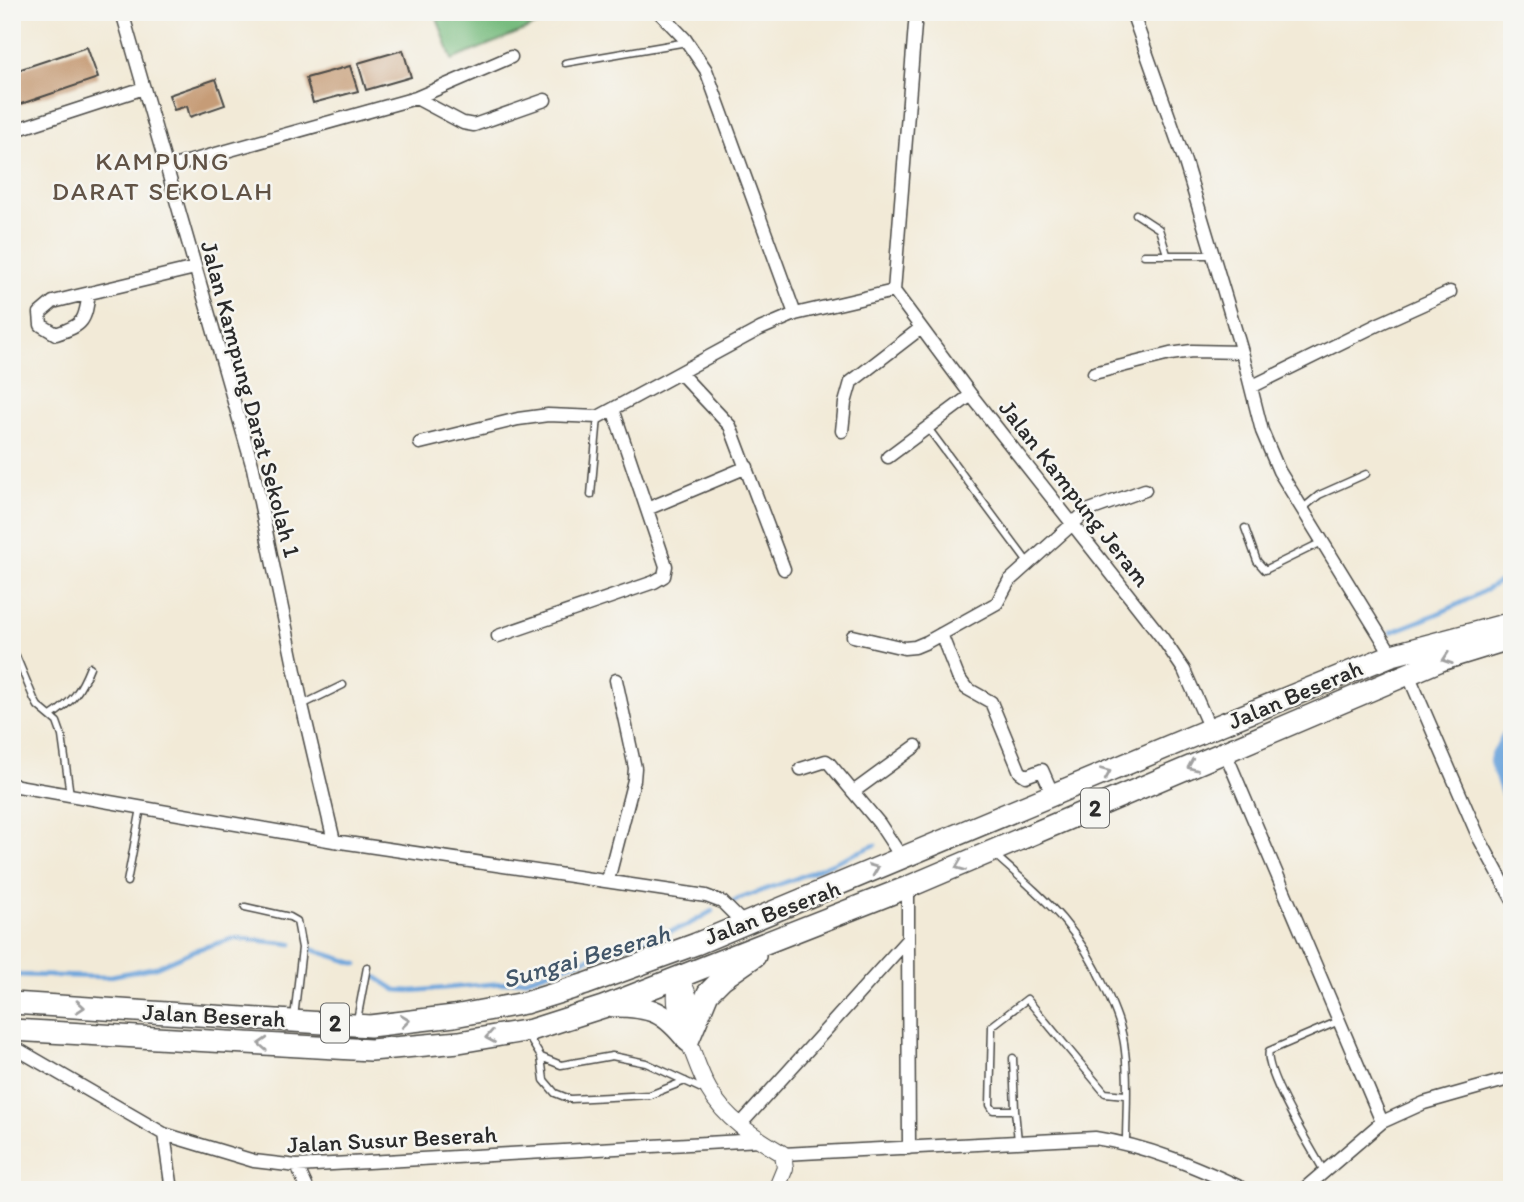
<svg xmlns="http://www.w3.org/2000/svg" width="1524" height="1202" font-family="Itim,sans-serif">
  <rect width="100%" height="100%" fill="#f6f6f2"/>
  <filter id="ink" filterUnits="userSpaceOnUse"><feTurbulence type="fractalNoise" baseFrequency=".0143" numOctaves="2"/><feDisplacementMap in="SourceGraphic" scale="14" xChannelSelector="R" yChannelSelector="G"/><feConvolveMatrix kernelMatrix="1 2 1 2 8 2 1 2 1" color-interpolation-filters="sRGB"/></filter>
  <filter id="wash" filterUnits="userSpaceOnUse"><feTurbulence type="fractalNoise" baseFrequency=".00686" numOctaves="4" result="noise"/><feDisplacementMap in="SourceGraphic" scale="28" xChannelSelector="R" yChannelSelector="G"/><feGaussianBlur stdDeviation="1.57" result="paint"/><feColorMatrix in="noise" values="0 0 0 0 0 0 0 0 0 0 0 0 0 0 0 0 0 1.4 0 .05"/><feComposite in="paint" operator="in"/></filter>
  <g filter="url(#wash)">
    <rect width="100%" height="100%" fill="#f2ead7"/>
    <path fill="#78bc7f" stroke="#527455" stroke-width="2" d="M435,12H568L452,60Z"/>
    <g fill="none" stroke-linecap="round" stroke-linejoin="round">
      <path stroke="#6da5dc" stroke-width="4.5" d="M1391,632C1434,616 1474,600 1512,573
        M733,901L797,878L875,845
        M311,949L357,964
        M12,975L106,977L156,967L195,950L235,938L292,944
        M376,977L396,990L412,991L503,983L526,979L686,926L712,911"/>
      <path stroke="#6da5dc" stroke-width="26" d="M1512,741L1502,761L1512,789"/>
    </g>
    <g id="blocks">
      <path fill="#c69c77" d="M87,47L98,78L12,107V72Z
        M403,50L411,77L366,90L358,63Z
        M350,66L358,91L313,103L306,78Z
        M216,79L225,105L190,117L187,106L174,110L169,95Z"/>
    </g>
  </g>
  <g filter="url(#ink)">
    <use href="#blocks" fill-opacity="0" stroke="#494845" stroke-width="2"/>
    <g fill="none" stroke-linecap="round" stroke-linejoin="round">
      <defs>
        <path id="lane" d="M565,63L687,42
          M1136,214L1159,229L1167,254
          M1144,255H1212
          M928,428L1029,564
          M591,495L598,417
          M1302,509L1319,495L1366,474
          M1245,528L1257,561L1265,570L1322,542
          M16,656L34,699L38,706L57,722L62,736L70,795
          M302,705L343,685
          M51,716C73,701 80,692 90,667
          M995,855C1046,900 1078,926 1106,990C1115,1010 1123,1029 1125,1051C1129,1081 1126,1113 1126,1143
          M127,882L141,808
          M245,907L290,917L297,921L302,948L294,1018
          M357,1020L367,967
          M528,1036L541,1057L561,1065L612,1056L646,1063L706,1091
          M541,1057L544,1080L555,1093L570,1099L650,1095L685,1081
          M1013,1058L1015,1110
          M1018,1141L1015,1110H993L990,1105L992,1026L1027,999L1105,1093L1125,1095
          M1324,1171C1312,1150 1263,1071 1269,1051L1339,1021"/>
        <path id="street" d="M122,12L253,468L302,705L334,841
          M659,12L685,39L706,70L795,314
          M1132,12L1185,162L1242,352L1262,431L1279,471L1392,655
          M416,98L463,123L474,125L545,100
          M12,131L144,88
          M166,168L416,98L511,57
          M894,291L971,395L1163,639L1184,670L1210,729
          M894,291L916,12
          M89,293C85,321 84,325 56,334L41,325L40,313L53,302L73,297L195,268
          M1094,373L1170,354L1192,351L1242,352
          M681,374L730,426L784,569
          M1251,387L1381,323L1450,292
          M842,431L845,403L851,382L921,328
          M420,443L518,419L548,415L598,417L760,329L795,314L894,291
          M888,457L971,395
          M647,509L747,467
          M941,634L958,677L966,688L991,702L1020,772L1026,776L1042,770L1053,795
          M498,636L654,582L664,576L666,566L613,409
          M853,636L904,648L915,647L927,642L997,603L1009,581L1087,511L1145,490
          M1408,674L1479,838L1512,899
          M1225,752L1382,1122
          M801,769L826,761L829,763L879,823L902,858
          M12,785L334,841L706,896L722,902L743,923
          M853,792L916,746
          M608,880L634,780L635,768L616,680
          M908,939L909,1148
          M12,1046L164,1134L254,1161L297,1166L760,1140
          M739,1126L908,939V887
          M164,1134L172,1190
          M783,1154L1095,1138C1148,1146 1197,1167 1246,1190
          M297,1166L308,1190
          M1303,1190L1382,1122L1424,1103L1512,1078"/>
        <path id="secondary" d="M678,977C672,1004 678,1015 688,1040C695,1057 700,1074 709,1090C726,1120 755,1137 783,1154L785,1168L776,1190
          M678,977C691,992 692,1009 690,1028"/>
        <path id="highway" d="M12,1003L370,1026L454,1016L525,1003L586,984L696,944L1210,729L1392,655L1512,623
          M614,1006C652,1006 665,1012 688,1041L708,993L722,979L755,956
          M12,1030L371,1050L459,1042L531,1030L603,1007L908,887L1441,660L1512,638"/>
      </defs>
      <use href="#lane" stroke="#494845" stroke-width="9"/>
      <use href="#street" stroke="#494845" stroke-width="15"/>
      <use href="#secondary" stroke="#494845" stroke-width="18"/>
      <use href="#highway" stroke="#494845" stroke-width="24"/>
      <use href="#lane" stroke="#fff" stroke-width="6"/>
      <use href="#street" stroke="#fff" stroke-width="12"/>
      <use href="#secondary" stroke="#fff" stroke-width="16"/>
      <use href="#highway" stroke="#fff" stroke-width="21"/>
    </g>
    <defs><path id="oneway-chevron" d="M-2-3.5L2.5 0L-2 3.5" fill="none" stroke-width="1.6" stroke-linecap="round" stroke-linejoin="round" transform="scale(1.75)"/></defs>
    <g stroke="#a0a0a0">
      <use href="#oneway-chevron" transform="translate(1447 659) rotate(161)"/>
      <use href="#oneway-chevron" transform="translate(1192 766) rotate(157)"/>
      <use href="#oneway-chevron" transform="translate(1106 773) rotate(-23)"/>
      <use href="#oneway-chevron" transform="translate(960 866) rotate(158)"/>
      <use href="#oneway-chevron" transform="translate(874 869) rotate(-22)"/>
      <use href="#oneway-chevron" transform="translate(80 1007) rotate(4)"/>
      <use href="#oneway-chevron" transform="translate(405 1021) rotate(-7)"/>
      <use href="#oneway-chevron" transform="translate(490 1037) rotate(170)"/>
      <use href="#oneway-chevron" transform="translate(263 1044) rotate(-177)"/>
    </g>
  </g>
  <g text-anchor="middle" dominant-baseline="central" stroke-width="5" stroke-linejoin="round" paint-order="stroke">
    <g fill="#f6f6f2" stroke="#686867" stroke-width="2">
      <rect x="1081" y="788.5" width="28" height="39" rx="5"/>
      <rect x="321" y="1003.5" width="28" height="39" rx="5"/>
    </g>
    <g font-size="23" font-weight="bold" fill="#2b2b2b">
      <text x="1095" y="808">2</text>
      <text x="335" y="1023">2</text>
    </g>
    <g font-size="24" fill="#2b2b2b" stroke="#f6f6f2">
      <text transform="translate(251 399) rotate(75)">Jalan Kampung Darat Sekolah 1</text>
      <text transform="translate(1075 493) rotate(52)">Jalan Kampung Jeram</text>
      <text transform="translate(1295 694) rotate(-23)">Jalan Beserah</text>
      <text transform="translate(772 912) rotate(-21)">Jalan Beserah</text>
      <text transform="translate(214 1015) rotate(3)">Jalan Beserah</text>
      <text transform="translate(392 1139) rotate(-3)">Jalan Susur Beserah</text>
    </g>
    <g font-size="26" letter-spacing="2" fill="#615346" stroke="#f6f6f2">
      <text x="163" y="161">KAMPUNG<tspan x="163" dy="30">DARAT SEKOLAH</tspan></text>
    </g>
    <g font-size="26" font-style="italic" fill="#425669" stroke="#f6f6f2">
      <text transform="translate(586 956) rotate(-16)">Sungai Beserah</text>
    </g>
  </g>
  <rect width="1524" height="1202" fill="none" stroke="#f6f6f2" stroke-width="42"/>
</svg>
